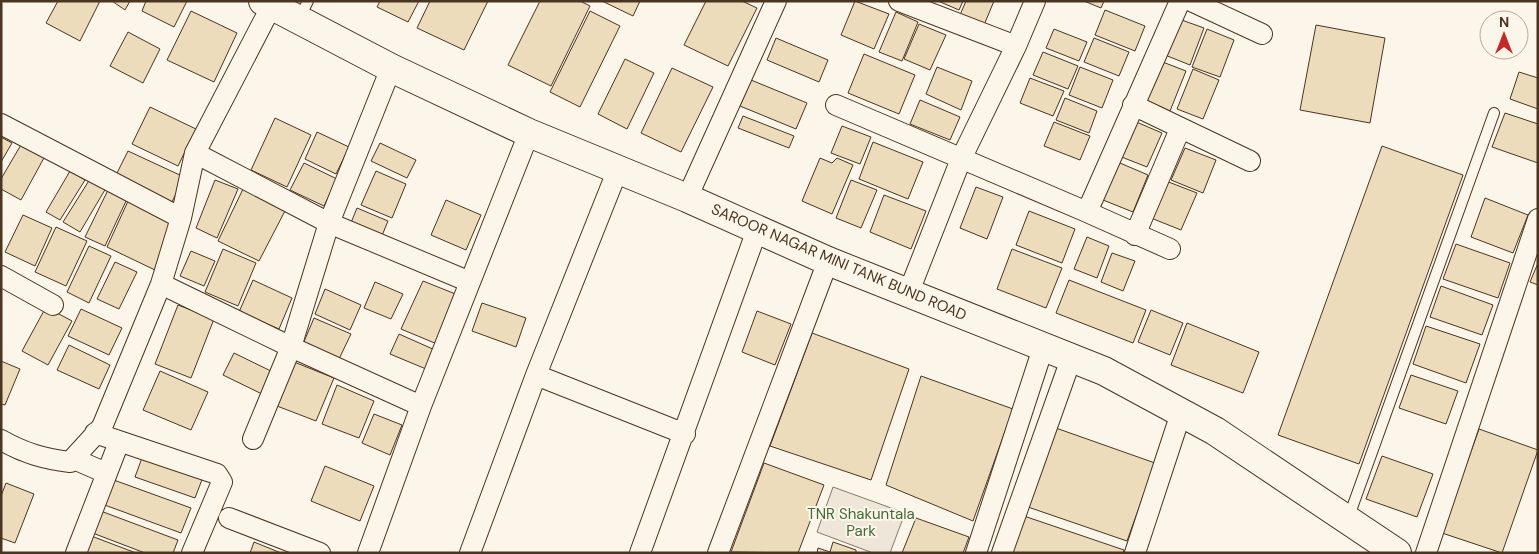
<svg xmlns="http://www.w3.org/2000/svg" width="1539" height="554" font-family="'DM Sans',sans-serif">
  <rect width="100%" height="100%" fill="#fbf6e9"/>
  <path fill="#ede6d9" stroke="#887966" d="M833,487L905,513L890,553H873L817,532Z"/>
  <path fill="#ecdcbc" stroke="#4a3520" d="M58,1H100L80,41L46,23Z
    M112,1H130L125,10Z
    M146,1H187L174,27L142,11Z
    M380,1H419L408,22L377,7Z
    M430,1H488L464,50L417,28Z
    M540,1H580L590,6L551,86L508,65Z
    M602,1H640L633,16Z
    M706,1H742L757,8L728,66L684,45Z
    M855,1L889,14L874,49L841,35Z
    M938,1H963L959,10Z
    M966,1H994L984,25L960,15Z
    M1084,1H1104L1101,8Z
    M1105,10L1145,26L1135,51L1095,35Z
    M191,11L237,33L214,82L167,60Z
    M590,11L620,26L580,107L550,92Z
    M896,12L918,22L902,61L879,52Z
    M1179,19L1204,28L1190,65L1165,55Z
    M919,24L946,35L930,70L904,59Z
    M1316,25L1385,38L1370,123L1300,110Z
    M1054,29L1087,42L1079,61L1046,48Z
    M1207,29L1234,40L1220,77L1192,67Z
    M128,32L160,49L143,83L110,66Z
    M776,38L828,60L819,82L767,60Z
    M1094,38L1129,52L1119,76L1084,62Z
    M1043,52L1078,66L1068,89L1033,75Z
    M864,54L915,75L899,114L848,93Z
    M625,59L654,73L627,129L598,114Z
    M1160,61L1186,71L1170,111L1145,100Z
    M937,67L972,81L961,110L926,94Z
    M1080,67L1113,80L1102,108L1069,95Z
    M672,68L713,87L681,152L641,133Z
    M1193,69L1219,80L1203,119L1177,109Z
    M1519,72L1538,78V109L1510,99Z
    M1030,78L1064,91L1053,116L1020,103Z
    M751,80L807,103L796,129L740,106Z
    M1065,98L1097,111L1089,133L1056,120Z
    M920,100L960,117L950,140L910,124Z
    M150,107L196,129L178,166L132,144Z
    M1505,113L1538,124V163L1492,147Z
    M743,116L794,136L789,148L738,128Z
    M275,118L311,135L287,187L251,170Z
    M1134,121L1162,133L1147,167L1119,156Z
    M1054,122L1090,136L1080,160L1044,146Z
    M842,126L871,137L860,164L831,153Z
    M317,132L349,147L336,174L305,159Z
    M1,137L12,143L1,162Z
    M873,142L923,162L908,199L859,179Z
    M22,143L45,156L21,200L1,189V179Z
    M380,143L416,160L407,178L371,161Z
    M1382,146L1463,175L1359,464L1278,435Z
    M1185,148L1216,160L1203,193L1171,180Z
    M128,151L184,177L171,204L115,177Z
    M820,158L832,163L837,158L853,165L832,214L802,201Z
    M1113,160L1148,175L1133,212L1098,198Z
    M304,163L337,179L324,206L290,190Z
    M70,171L85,180L60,220L46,212Z
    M376,171L406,184L392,218L361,205Z
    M90,179L106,188L80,232L63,222Z
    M215,180L238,189L217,238L196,228Z
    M851,180L877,190L861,228L836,218Z
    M1166,181L1197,193L1181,230L1151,218Z
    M976,187L1003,197L987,239L960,228Z
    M243,189L286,209L259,261L218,241Z
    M108,190L127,199L105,246L85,237Z
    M884,195L926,211L911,249L870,232Z
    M1485,198L1528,215L1513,253L1471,237Z
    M129,199L178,221L155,270L107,247Z
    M446,200L481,215L466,250L431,235Z
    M357,208L388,221L381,238L350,225Z
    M1029,211L1075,229L1062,263L1016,245Z
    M23,215L52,228L35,266L5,252Z
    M56,227L87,241L66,286L35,272Z
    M1087,237L1109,246L1097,278L1074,269Z
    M1456,244L1510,263L1498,298L1443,279Z
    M89,246L111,256L89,303L67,292Z
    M223,249L256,263L238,306L205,292Z
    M1012,249L1062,268L1046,308L997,289Z
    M191,251L215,261L204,286L180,276Z
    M1112,253L1135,261L1123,291L1101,282Z
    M115,262L137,272L119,309L97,299Z
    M1538,263V285L1530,282Z
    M253,280L292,298L279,329L239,312Z
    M1069,280L1146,310L1133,343L1056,313Z
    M423,281L458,295L437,344L401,329Z
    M375,282L403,294L391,319L364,308Z
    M1441,286L1493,305L1482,335L1430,317Z
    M325,289L361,305L350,330L315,314Z
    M482,303L526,318L516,347L472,331Z
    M178,305L214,319L191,378L155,364Z
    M46,307L72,321L48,365L22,351Z
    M81,309L122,328L109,355L68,336Z
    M1151,310L1183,323L1170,355L1138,342Z
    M757,311L791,324L775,365L742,352Z
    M314,318L351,334L339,359L303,344Z
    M1187,323L1259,352L1243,393L1171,365Z
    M1426,326L1480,344L1466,383L1413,364Z
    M812,333L909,369L871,480L770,446Z
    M399,334L435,350L426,369L390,354Z
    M69,345L110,365L99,389L57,370Z
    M234,353L275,373L264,395L223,375Z
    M1,361L20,369L5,405L1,404Z
    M294,362L334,378L316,421L277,406Z
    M160,371L208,392L191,430L143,410Z
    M1411,375L1458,391L1446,424L1399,408Z
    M921,376L1013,409L973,521L886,485Z
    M337,385L374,401L359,438L322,424Z
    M374,414L402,425L390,455L362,443Z
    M1053,427L1155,463L1127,541L1025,506Z
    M1479,429L1538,450L1502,553L1442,533Z
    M143,455L203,477L195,498L135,477Z
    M1382,456L1433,474L1417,517L1366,499Z
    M764,463L824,485L798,553L731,552Z
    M325,466L374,486L360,521L311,501Z
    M111,479L191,508L181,533L102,504Z
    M6,483L34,494L15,543L1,538V496Z
    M98,510L178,540L173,553H145L90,532Z
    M1018,514L1124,550L1123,553H1005Z
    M916,518L969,537L963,553H902Z
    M86,534L136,553H79Z
    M254,542L281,553H250Z
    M833,542L856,550V553H817L818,548L830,552Z"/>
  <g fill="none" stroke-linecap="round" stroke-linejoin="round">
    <defs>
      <path id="service" d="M299,19L308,1
        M1348,519L1494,113"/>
      <path id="minor" d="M899,1L1016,46
        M1191,1L1262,34
        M836,105L1087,212L1180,1
        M1133,105L1250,161
        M1,124L181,218L195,153L272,5
        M195,153L329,223L470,282
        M687,198L776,1
        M1087,212L1170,249
        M1135,235L1180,129
        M1,276L53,305
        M161,284L291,347L421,406L529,133
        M908,294L961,159L1016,46L1035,1
        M536,375L685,434
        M95,433L217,474L222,482L192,553
        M253,439L291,347L329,223L391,68
        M1,440C24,453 44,459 70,462L102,427L161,284L181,218
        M74,459L106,473
        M229,518L320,553
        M76,553L119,442
        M368,553L421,406
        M470,553L536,375L618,169
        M640,553L757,230
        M718,553L828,261
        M976,553L1043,348
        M1002,553L1071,359
        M1135,553L1181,413
        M1426,553L1538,219"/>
      <path id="secondary" d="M263,1L391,68L529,133L687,198L828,261L1104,371L1215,431L1397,553"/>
    </defs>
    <use href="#service" stroke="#4a3520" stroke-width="12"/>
    <use href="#minor" stroke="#4a3520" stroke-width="22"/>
    <use href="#secondary" stroke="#4a3520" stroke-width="30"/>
    <use href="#service" stroke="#fbf6e9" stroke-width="10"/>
    <use href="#minor" stroke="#fbf6e9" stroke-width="20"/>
    <use href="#secondary" stroke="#fbf6e9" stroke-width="28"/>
  </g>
  <g text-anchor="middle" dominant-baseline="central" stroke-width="4" stroke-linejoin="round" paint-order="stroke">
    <g font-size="15" fill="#4a3520" stroke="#fbf6e9">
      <text transform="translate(839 262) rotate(23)">SAROOR NAGAR MINI TANK BUND ROAD</text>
    </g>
    <g font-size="15" fill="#436837" stroke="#fbf6e9">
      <text x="861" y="514">TNR Shakuntala<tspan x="861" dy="17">Park</tspan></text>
    </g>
  </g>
  <rect width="1539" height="554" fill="none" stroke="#4a3520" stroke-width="5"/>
  <g transform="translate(1504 35)"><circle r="24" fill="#fbf6e9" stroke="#b4a999"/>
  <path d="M0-4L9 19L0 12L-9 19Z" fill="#c62828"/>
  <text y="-8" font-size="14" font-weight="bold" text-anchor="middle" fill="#4a3520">N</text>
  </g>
</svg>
